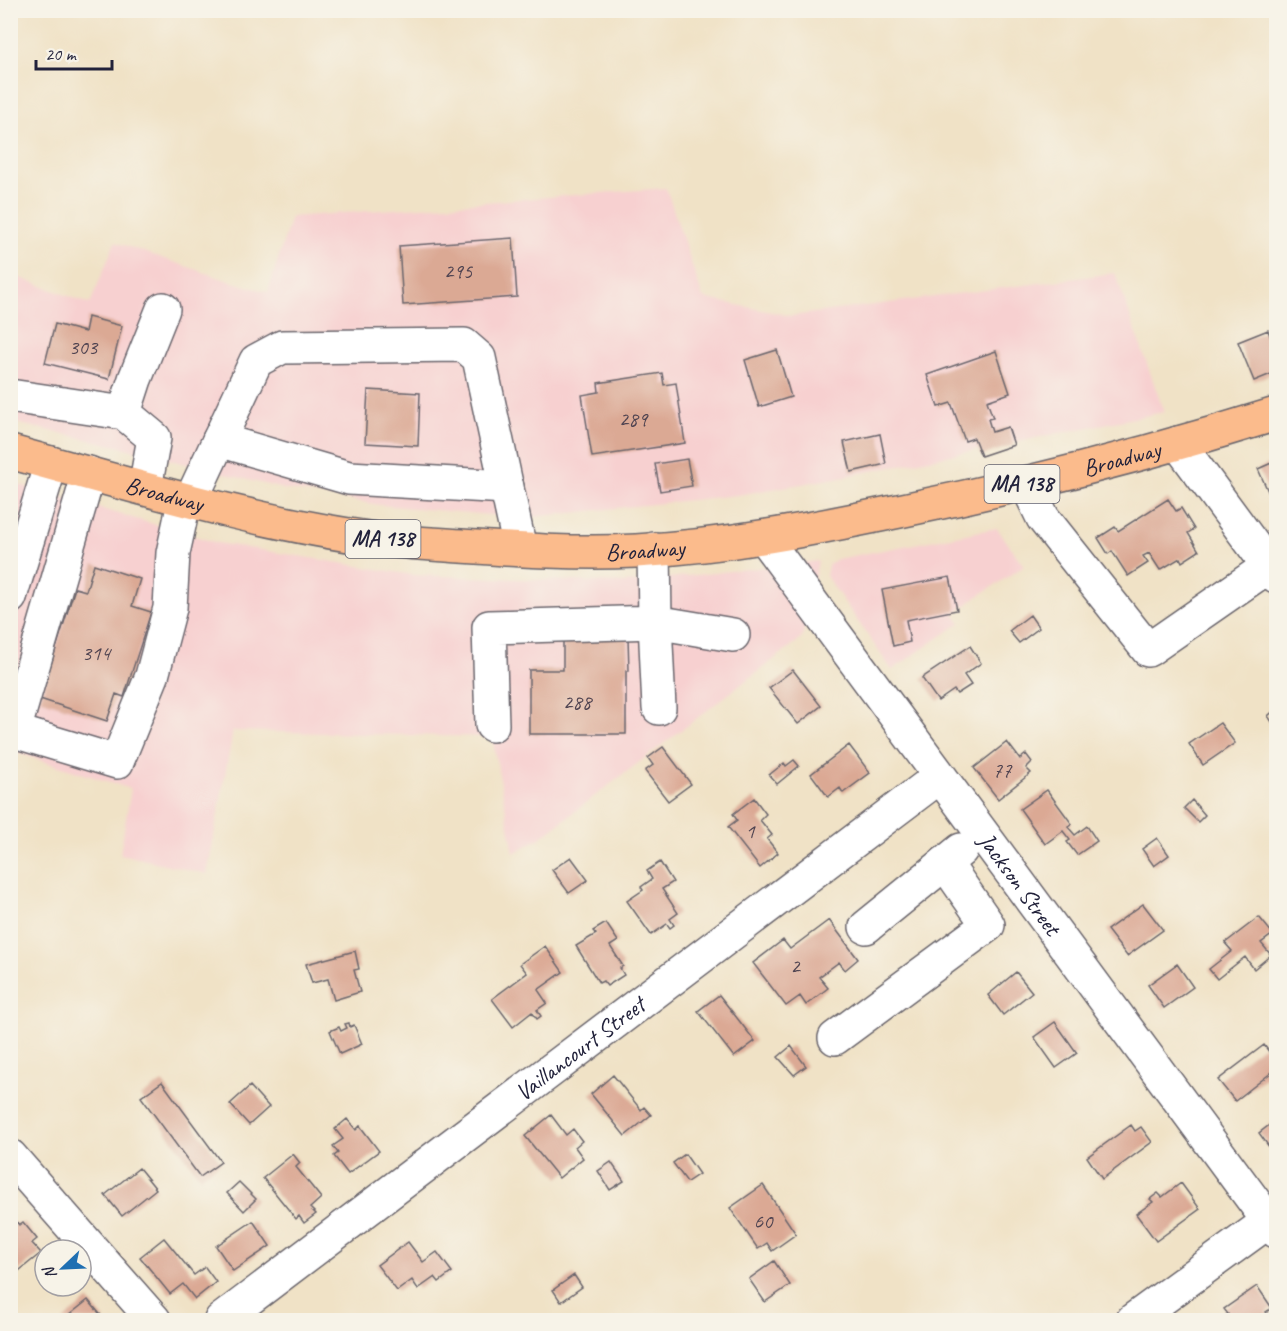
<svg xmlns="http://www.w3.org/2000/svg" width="1287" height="1331" font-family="Caveat,sans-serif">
  <rect width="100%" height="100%" fill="#f7f3e8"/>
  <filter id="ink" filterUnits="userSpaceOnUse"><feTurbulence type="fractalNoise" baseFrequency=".0167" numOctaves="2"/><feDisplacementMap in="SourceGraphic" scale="12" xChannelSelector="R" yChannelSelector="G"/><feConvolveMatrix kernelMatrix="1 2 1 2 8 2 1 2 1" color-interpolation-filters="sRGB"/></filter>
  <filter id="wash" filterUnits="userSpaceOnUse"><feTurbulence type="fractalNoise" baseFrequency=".008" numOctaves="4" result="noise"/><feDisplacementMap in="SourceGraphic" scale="24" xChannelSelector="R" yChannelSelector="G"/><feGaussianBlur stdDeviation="1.35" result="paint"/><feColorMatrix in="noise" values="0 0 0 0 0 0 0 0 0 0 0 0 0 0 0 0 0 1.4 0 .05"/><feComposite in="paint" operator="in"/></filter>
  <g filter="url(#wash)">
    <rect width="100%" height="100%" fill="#f0e2c6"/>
    <path fill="#f7d0d0" d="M666,188L703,298L791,316L1115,273L1164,412L836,478L738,495L524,518L380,505L283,489L121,447L11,422L10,274L90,304L115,242L232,282L268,292L291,217Z
      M10,482L218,543L413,575L626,583L818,561L802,638L540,838L514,853L492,737L233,731L207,874L120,854L131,789L11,751Z
      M997,528L1024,566L974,599L954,614L960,623L892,670L826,576L828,565L837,559Z"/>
    <g id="blocks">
      <path fill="#dba994" d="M513,238L517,297L403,305L399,246Z
        M88,317L122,326L109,379L45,363L55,324L85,332Z
        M1268,330L1276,352V372L1254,381L1238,342Z
        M777,350L791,397L759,407L745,360Z
        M996,351L1010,393L987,401L993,418L988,419L992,432L1008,427L1014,445L981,456L974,438L965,441L951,403L938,407L927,375Z
        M662,373L664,385L676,383L685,443L592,457L582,395L599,392L598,383Z
        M368,390L420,393L418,446L365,443Z
        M880,434L886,464L851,472L844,442Z
        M687,459L692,486L660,491L655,464Z
        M1276,461V509L1258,469Z
        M1168,499L1176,511L1181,508L1194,529L1188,533L1199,551L1182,562L1180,558L1160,570L1149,553L1143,556L1148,563L1128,576L1112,551L1108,554L1098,538L1115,527L1118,531Z
        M94,564L140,579L132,606L151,612L124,697L116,694L107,721L40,699L75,588L86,591Z
        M950,577L957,610L906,620L910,642L893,646L882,590Z
        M1030,615L1039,628L1019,643L1009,631Z
        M563,637H628L629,671H626V734H529V670H563Z
        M970,646L981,663L964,675L971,685L957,694L954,690L938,701L922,678Z
        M793,670L821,706L798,724L769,688Z
        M1276,709V728L1268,716Z
        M1220,723L1235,743L1203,765L1189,744Z
        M1007,742L1020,759L1026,754L1032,762L1026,768L1031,773L998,799L974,768Z
        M849,745L870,773L843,793L840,788L828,797L811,774Z
        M663,747L691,784L668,801L645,771L653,765L648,758Z
        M794,760L799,766L777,784L769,775L784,763L786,766Z
        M1047,790L1072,824L1068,827L1075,835L1087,826L1097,841L1077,855L1067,842L1070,840L1063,831L1045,844L1020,809Z
        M754,798L766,814L760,820L772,835L767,839L778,853L760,868L728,827L737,820L733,814Z
        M1192,800L1205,815L1198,822L1184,808Z
        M1157,838L1169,855L1154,866L1142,849Z
        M571,857L588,880L569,893L552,870Z
        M660,862L673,882L662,889L678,913L670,919L674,925L670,928L667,924L651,935L627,901L643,890L641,887L652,879L647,871Z
        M1143,904L1163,930L1127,956L1107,930Z
        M1259,917L1273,934L1261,943L1271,955L1254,969L1245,957L1217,979L1209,969L1232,951L1225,943Z
        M829,920L858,959L845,970L839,962L819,977L828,988L806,1005L800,996L786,1006L753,963L783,940L790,949Z
        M606,923L618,941L610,946L623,966L620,968L624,975L607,986L603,981L599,983L576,946L596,934L593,931Z
        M545,946L563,972L538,990L547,1003L537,1010L541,1016L537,1019L532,1012L513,1027L492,999L527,973L520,964Z
        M355,951L359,969L354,970L360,992L334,1000L328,979L312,983L306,964Z
        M1177,964L1193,987L1164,1008L1148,985Z
        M1016,972L1032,992L1003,1015L988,995Z
        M719,995L755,1041L734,1057L698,1011Z
        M1055,1022L1077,1053L1056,1068L1034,1037Z
        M349,1023L350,1027L354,1025L362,1044L340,1054L330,1031L339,1027L341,1031L347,1028L345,1024Z
        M1264,1045L1276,1061V1069L1235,1101L1218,1080Z
        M791,1046L806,1066L794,1075L778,1057Z
        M613,1075L641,1110L644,1107L651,1115L625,1136L591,1094Z
        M162,1082L221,1162L200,1177L141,1097Z
        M250,1086L269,1107L249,1125L230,1104Z
        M551,1115L566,1135L573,1129L582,1141L575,1147L583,1158L559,1178L525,1136Z
        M347,1119L356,1130L360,1126L379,1151L348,1174L334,1156L338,1153L333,1146L343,1139L335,1129Z
        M1276,1120V1153L1275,1155L1259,1133Z
        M1131,1125L1135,1131L1141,1127L1152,1142L1102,1179L1087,1157Z
        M293,1154L300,1163L296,1167L321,1198L310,1208L316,1214L304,1223L299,1216L296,1219L263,1178Z
        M685,1154L699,1174L687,1182L673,1163Z
        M611,1162L624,1181L610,1190L598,1171Z
        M139,1168L156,1189L122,1216L105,1195Z
        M239,1182L256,1199L244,1211L227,1193Z
        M1181,1183L1200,1209L1156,1241L1136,1214L1153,1202L1150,1199L1158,1193L1162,1197Z
        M763,1185L796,1234L772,1251L767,1243L758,1249L730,1208Z
        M253,1221L270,1246L233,1271L216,1246Z
        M17,1222L19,1225L23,1222L37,1239L32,1243L41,1253L10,1278V1227Z
        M164,1238L194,1275L205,1267L216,1282L195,1299L183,1284L170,1294L140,1257Z
        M408,1242L423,1262L437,1252L452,1272L439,1282L435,1277L418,1289L412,1280L397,1291L377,1265Z
        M774,1261L790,1285L765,1302L749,1279Z
        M574,1275L582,1287L561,1302L553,1290Z
        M1257,1286L1272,1308L1266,1312L1271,1318L1267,1320H1218L1228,1314L1224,1309Z
        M88,1300L105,1320H63Z"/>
    </g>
  </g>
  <g filter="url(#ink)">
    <use href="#blocks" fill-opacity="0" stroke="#6a656c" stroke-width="1.5"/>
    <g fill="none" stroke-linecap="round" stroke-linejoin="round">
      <defs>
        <g id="minor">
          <path d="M10,396L124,413L154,438L145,488"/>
          <path d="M124,413L135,379L163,309"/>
          <path d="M219,440L349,478L507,487"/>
          <path d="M1178,443L1276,576"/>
          <path d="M89,473L14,731L117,762L152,676L170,608L173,553L185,498"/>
          <path d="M1026,483L1043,518L1148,650L1269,566"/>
          <path d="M191,500L256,361L282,347L464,345L479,358L520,549"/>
          <path id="s1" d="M764,538L1276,1231"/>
          <path d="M10,597L51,463"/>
          <path d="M659,708L655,622L733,635"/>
          <path d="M492,725L489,627L655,622L654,549"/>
          <path d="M866,927L961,850"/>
          <path d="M835,1038L988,925L945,863"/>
          <path d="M10,1156L154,1320"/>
          <path id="s2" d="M221,1320L939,777"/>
          <path d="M1133,1320L1269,1221"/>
        </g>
        <g id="major">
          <path id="s3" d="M10,452C132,485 258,524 383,540C409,543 435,544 461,546C519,550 578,554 636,551C726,546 812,529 899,511C1027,485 1152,453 1276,414"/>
        </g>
      </defs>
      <use href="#minor" stroke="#6a656c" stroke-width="36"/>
      <use href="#major" stroke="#6a656c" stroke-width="36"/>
      <use href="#minor" stroke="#fff" stroke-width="33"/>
      <use href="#major" stroke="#fbbb8c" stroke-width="33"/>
    </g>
  </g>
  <g text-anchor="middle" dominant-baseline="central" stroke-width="6" stroke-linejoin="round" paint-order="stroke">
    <g font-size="21" fill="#504451">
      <text x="458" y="271">295</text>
      <text x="83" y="347">303</text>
      <text x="633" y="419">289</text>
      <text x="96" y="653">314</text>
      <text x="577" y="702">288</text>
      <text x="1002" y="770">77</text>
      <text x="750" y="831">1</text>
      <text x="795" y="966">2</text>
      <text x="763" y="1221">60</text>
    </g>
    <g fill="#f7f3e8" stroke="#62616f" stroke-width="1.5">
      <rect x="984.5" y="465" width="75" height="38" rx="4.5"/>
      <rect x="345.5" y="520" width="75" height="38" rx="4.5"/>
    </g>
    <g font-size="22" font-weight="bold" fill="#22223b">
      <text x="1022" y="484">MA 138</text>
      <text x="383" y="539">MA 138</text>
    </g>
    <g font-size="24" fill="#22223b" stroke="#f7f3e8">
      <text stroke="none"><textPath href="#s3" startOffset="1132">Broadway</textPath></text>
      <text stroke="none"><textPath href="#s3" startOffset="160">Broadway</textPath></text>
      <text stroke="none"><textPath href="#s3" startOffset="646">Broadway</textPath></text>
      <text stroke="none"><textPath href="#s1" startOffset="430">Jackson Street</textPath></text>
      <text stroke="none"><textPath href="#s2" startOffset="450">Vaillancourt Street</textPath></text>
    </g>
  </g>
  <rect width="1287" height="1331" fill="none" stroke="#f7f3e8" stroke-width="36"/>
  <g transform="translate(63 1268) rotate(247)"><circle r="28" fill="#f7f3e8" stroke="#a29fa3" stroke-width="1.5"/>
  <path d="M0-4.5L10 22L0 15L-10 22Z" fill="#1f6fb2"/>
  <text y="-9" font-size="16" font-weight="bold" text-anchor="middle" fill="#22223b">N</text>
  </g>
  <path d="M36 60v9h76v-9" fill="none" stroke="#22223b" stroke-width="3"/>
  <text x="45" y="60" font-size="18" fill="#22223b" stroke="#f7f3e8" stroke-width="4.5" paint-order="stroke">20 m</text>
</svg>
